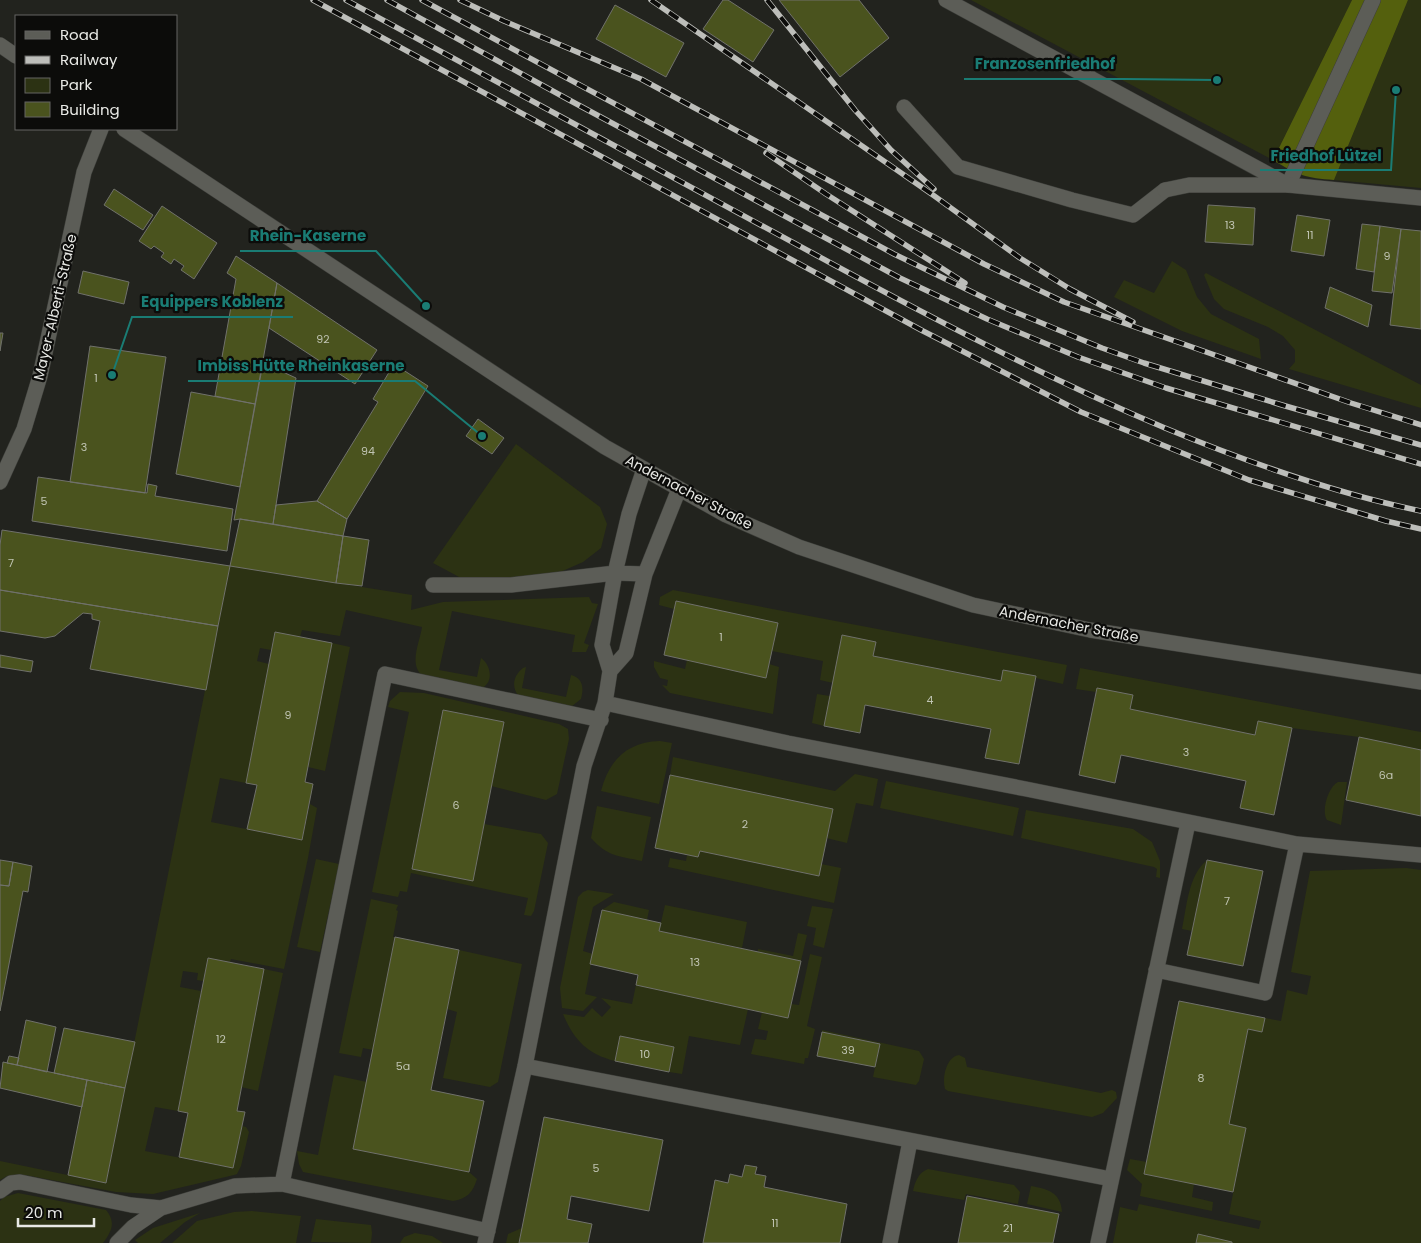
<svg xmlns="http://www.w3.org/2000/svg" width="1421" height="1243" font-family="Poppins,sans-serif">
  <rect width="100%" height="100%" fill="#22231e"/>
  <path fill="#2c3213" d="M971,0H1352L1273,160Z
    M1408,0H1421V188L1334,180Z
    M1172,261L1186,270L1197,297L1211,314L1259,339L1261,359L1182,331L1114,297L1124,280L1154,293Z
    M1206,273L1421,385V408L1289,369L1295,362V350L1283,336L1268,327L1224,309L1214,299L1204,275Z
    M516,444L600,507L607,524L601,548L583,562L558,573L516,577L461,578L433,563Z
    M230,566L412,595L411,610L443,602L589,597L592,603L598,604L584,643L589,645L586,652H572L575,635L452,611L439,670L477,677L481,658C491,665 494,682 482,688L423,676C408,665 420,642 422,627L346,610L340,636L302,630L300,637L275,632L271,650L260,648L257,661L269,664L246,783L220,778L211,822L302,840L310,804L317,808L308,858L284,969L231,959L230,962L208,958L203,981L197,980L198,973L183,971L180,987L201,991L178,1111L155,1107L145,1151L233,1168L242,1126L246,1127L249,1132L241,1166L237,1174L234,1175L153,1194L116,1192L25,1175L7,1176L0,1180V1161L106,1183Z
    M673,590L1067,665L1063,684L1036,678V676L1003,670L1001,681L873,656L876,642L843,635L833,683L820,680L823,661L772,651L777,623L677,601L674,609L659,605L660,597Z
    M332,643L350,647L325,771L308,767Z
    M687,660L765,677L769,664L779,667L773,714L670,693L662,685L667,686L668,680L660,678L654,667V661L685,669Z
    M526,667L522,688L566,697L571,675C583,678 584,688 581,699L572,706L518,695C511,686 514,675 523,668Z
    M1080,668L1421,732V750L1359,737L1292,728L1258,721L1255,735L1130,709L1132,695L1098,688L1096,692L1076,689Z
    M400,692L424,693L559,724L568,729L569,739L557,794L546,800L491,786L504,722L443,710L412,869L472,880L484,824L541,834L548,843L534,911L531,916L524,915L528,898L411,873L407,892L400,891L398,897L372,892L409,712L388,707L390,701Z
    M817,694L830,696L824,726L812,723Z
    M660,741L672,743L659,804L601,791C609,760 627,742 660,741Z
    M673,757L835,791L855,774L878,779L873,806L856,803L847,843L826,838L832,809L670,775Z
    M886,781L1019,808L1013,836L880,808Z
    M1338,782H1347L1341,825L1327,820C1321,811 1328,787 1338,782Z
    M597,806L651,817L642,861C619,856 608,857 591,838Z
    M1026,810L1133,829L1152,842L1160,861V878L1156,877L1157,869L1154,867L1021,838Z
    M700,851L818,876L821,864L841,868L834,903L668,867L670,858L686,861L687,855L698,857Z
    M316,859L339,864L320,952L297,947Z
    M1207,860L1192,931L1182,929C1187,906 1188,876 1207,860Z
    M1406,868L1421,870V1243H1113L1120,1207L1137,1211L1139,1204L1259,1229L1261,1221L1229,1214L1246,1128L1229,1124L1248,1029L1262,1032L1265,1018L1281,1021L1287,990L1307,995L1311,976L1291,972L1310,871Z
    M588,890L614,894L593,907L583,951L593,954L585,994L597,997L583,1011L562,1008L560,988L578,897L583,892Z
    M371,899L398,905L396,910L398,911L393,937H395L373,1050L363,1048L361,1057L339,1053Z
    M614,902L649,910L647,920L602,910Z
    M665,905L747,922L742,948L659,931Z
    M812,906L833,909L824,948L813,945L816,928L807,926Z
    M798,933L807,935L801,961L758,952V949L793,956Z
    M459,950L522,964L498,1082L490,1087L443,1078L457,1012L447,1009Z
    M810,954L822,957L807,1026L815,1029L808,1058H805L804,1064L751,1054L755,1039L766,1040L768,1031L758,1029L762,1012L788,1017L791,1004L799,1005Z
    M264,969L283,973L258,1091L241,1087Z
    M636,985L748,1009L740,1045L689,1036L682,1074L669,1072L674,1047L620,1036L615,1061C587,1054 574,1040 563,1014L584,1017L592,1008L602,1017L611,1007L601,998L632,1004Z
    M822,1030L919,1051L924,1059L919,1081L916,1085L873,1077L880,1044L822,1032Z
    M959,1055L965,1058L967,1067L1101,1093L1112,1090L1116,1092L1117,1098L1103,1113L1092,1117L948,1091L945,1089C942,1078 946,1057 959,1055Z
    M334,1075L367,1082L353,1149L469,1172L477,1179C473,1192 467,1199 453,1201L303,1172L299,1164L297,1151L318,1155Z
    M1130,1159L1147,1162L1144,1174L1194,1184L1192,1197L1213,1202L1212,1211L1140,1196L1142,1184L1127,1170Z
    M928,1169L1014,1185L1020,1192L1018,1204L966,1194L964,1200L913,1191C915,1182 918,1173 928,1169Z
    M1031,1186C1047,1189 1061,1192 1062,1212L1027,1204Z
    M18,1193L106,1210C116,1222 112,1231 103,1243H0V1201L4,1197Z
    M252,1211L301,1216L296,1243H172L197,1221L234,1212Z
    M200,1213L185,1222L160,1243H138L135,1240L153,1228Z
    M316,1219L371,1225L372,1233L371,1243L311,1242Z
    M522,1228L519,1243H506L508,1234Z
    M415,1233L432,1236L443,1243H400L404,1237Z"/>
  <path fill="#54600d" d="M1352,0H1408L1334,180C1306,178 1297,175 1273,160Z"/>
  <path fill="#4a531e" stroke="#70716b" d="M723,0H728L774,30L753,62L703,29Z
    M779,0H859L889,38L840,77Z
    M615,5L684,43L666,77L596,39Z
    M114,189L153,215L143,230L104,205Z
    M1208,205L1255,208L1253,245L1205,242Z
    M162,206L217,243L194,279L181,270L184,266L174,259L171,264L161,257L164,253L154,246L151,249L139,241Z
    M1297,215L1330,220L1324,256L1291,251Z
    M1362,224L1380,226L1374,272L1356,269Z
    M1380,226L1401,229L1392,293L1372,291Z
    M1401,229L1421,231V329L1390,325Z
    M236,256L277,283L255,404L215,396L236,279L227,273Z
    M83,271L129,282L124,304L78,293Z
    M277,283L377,350L355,384L269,328Z
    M1330,287L1372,305L1368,327L1325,308Z
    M0,333H3L0,351Z
    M90,346L166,357L145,493L70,482Z
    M263,363L296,378L273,524L240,519L234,520Z
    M394,364L428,386L347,519L317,501L378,402L373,399Z
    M191,392L255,404L240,487L176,474Z
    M478,419L504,438L492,454L466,436Z
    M38,477L147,493L148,484L157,486L155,496L233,509L227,551L32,521Z
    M317,501L347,519L343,536L273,524L276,505Z
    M240,519L343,536L336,583L230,566Z
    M2,530L230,566L218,626L0,590V545Z
    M343,536L369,540L362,586L336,583Z
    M0,590L218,626L206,690L90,669L100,621L92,619V614L83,613L55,636L45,638L0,631Z
    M676,601L778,623L766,678L664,655Z
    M275,632L332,643L305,782L313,784L302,840L247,829L257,785L246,783Z
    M842,635L876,642L873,656L1001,681L1003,670L1036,676L1019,764L985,758L991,729L865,705L860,733L824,726Z
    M0,655L33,661L31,672L0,667Z
    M1097,688L1133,695L1130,709L1255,735L1258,721L1292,728L1274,815L1240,808L1246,781L1121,755L1115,783L1079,775Z
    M443,710L504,722L473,881L412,869Z
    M1359,737L1421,750V816L1346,800Z
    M670,775L833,809L819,876L700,851L698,857L655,848Z
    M0,860L13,862L9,886L0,885Z
    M1207,860L1263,871L1243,966L1187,955Z
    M13,862L32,866L28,892L23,891L0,1011V885L9,886Z
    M602,910L661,923L659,931L801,961L788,1018L636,985L638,975L590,964Z
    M395,937L459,950L431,1090L484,1101L469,1172L353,1149Z
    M208,958L264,969L237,1111L245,1112L233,1168L179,1157L188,1113L178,1111Z
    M1179,1001L1265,1018L1262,1032L1248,1029L1229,1124L1246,1128L1233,1192L1144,1174Z
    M26,1020L56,1027L47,1072L17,1065Z
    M64,1028L135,1042L125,1088L54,1073Z
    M822,1032L880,1044L875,1067L817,1056Z
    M620,1036L674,1047L669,1072L615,1061Z
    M9,1056L19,1058L17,1065L7,1063Z
    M3,1062L87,1080L82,1107L0,1088Z
    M87,1080L125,1088L106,1183L68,1175Z
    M544,1117L663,1140L649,1211L571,1196L567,1219L592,1224L588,1243H519Z
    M745,1165L757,1167L755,1174L766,1176L764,1187L847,1204L840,1243H703L715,1180L728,1183L730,1174L742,1177Z
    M967,1196L1059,1214L1053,1243H958Z
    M1198,1234L1232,1242V1243H1196Z"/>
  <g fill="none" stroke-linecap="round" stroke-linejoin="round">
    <defs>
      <path id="lane" d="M904,107L958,167L1072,200L1133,215L1165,190
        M1288,185L1373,0
        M433,585H511L615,573L645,574
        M610,671L626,653L645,574L679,489
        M605,703L788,743L1026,789L1297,844L1421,855
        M1156,970L1265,993L1297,844
        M525,1066L1111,1179
        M0,1191L11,1183L20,1182L131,1205L161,1208
        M488,1231L282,1184L385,674L601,720
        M117,1243L133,1227L161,1208L235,1186L282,1184
        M485,1243L525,1066L584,766L605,703L610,671L602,645L615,573L629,514L644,469
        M890,1243L910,1141
        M1098,1243L1188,823"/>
      <path id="street" d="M946,0L1288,185L1421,198
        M1165,190L1189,185H1287
        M0,482L24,429L40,376L84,172L101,129"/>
      <path id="secondary" d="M0,45L16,56
        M124,129L605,447L726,515L799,547L973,605L1090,630L1421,682"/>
    </defs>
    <use href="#lane" stroke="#3c3d39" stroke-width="16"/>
    <use href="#street" stroke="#3c3d39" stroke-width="16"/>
    <use href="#secondary" stroke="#3c3d39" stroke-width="16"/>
    <use href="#lane" stroke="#5c5d57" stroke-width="15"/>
    <use href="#street" stroke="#5c5d57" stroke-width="15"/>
    <use href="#secondary" stroke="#5c5d57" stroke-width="15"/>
    <defs>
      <path id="rail" d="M313,0L923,331L1081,412L1249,480L1386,521L1421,529
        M346,0C503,85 659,170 816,255C930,317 1044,377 1165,428C1247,462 1333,493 1421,511
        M387,0L571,101L900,278L987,319L1078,357L1166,388L1421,464
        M422,0L894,254L1003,307L1102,348L1144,363L1282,405L1421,445
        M460,0L504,21L641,79L984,264L1064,302L1351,403L1421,425
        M651,0L933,195L1020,258L1070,289L1133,322
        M767,0L855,110L891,150L934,189
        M766,153L826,194L965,283"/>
    </defs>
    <use href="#rail" stroke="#bdbeba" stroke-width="5.5"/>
    <use href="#rail" stroke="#0c0c0a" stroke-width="4" stroke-dasharray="11" stroke-linecap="butt"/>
  </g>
  <g text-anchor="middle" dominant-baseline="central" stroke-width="4.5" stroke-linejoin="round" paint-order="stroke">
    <g font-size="11" fill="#c0c4b3">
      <text x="1230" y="225">13</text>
      <text x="1310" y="235">11</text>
      <text x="1387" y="256">9</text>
      <text x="323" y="339">92</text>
      <text x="96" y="378">1</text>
      <text x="84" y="447">3</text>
      <text x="368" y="451">94</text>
      <text x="44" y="501">5</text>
      <text x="11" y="563">7</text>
      <text x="721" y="637">1</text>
      <text x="930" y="700">4</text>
      <text x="288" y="715">9</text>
      <text x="1186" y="752">3</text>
      <text x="1386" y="775">6a</text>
      <text x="456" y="805">6</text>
      <text x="745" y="824">2</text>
      <text x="1227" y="901">7</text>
      <text x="695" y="962">13</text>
      <text x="221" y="1039">12</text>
      <text x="848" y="1050">39</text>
      <text x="645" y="1054">10</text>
      <text x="403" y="1066">5a</text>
      <text x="1201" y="1078">8</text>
      <text x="596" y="1168">5</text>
      <text x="775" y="1223">11</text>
      <text x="1008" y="1228">21</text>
    </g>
    <g font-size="14" fill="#e8e9e5" stroke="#0c0c0a">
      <text transform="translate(55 307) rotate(-77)">Mayer-Alberti-Straße</text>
      <text transform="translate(689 492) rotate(28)">Andernacher Straße</text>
      <text transform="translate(1069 624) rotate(11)">Andernacher Straße</text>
    </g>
  </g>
  <path fill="none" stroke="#1a7c74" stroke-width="2" d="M1217 80L1125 79H964M1396 90L1391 170H1260M426 306L376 251H240M112 375L132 317H293M482 436L415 381H188"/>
  <g fill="#1a7c74" stroke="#0c0c0a" stroke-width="2">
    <circle cx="1217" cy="80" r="5"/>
    <circle cx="1396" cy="90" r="5"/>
    <circle cx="426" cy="306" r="5"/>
    <circle cx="112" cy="375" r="5"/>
    <circle cx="482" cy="436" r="5"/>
  </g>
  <g font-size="15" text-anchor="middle" font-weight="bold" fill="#1a7c74" stroke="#0c0c0a" stroke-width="4.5" stroke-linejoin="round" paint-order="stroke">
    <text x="1045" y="69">Franzosenfriedhof</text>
    <text x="1326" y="161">Friedhof Lützel</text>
    <text x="308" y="241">Rhein-Kaserne</text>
    <text x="212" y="307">Equippers Koblenz</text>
    <text x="301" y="371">Imbiss Hütte Rheinkaserne</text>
  </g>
  <rect x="15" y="15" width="162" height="115" fill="#0c0c0a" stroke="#646462"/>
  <rect x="25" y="31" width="25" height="8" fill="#5c5d57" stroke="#646462"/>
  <text x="60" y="40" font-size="15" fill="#e8e9e5">Road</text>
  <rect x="25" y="56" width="25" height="8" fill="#bdbeba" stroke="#646462"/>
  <text x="60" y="65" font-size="15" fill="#e8e9e5">Railway</text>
  <rect x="25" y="78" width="25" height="15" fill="#2c3213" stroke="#646462"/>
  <text x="60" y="90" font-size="15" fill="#e8e9e5">Park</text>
  <rect x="25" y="102" width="25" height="15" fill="#4a531e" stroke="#646462"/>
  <text x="60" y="115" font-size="15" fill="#e8e9e5">Building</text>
  <path d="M18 1218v8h76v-8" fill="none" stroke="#e8e9e5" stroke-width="2.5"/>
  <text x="25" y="1218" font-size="15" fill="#e8e9e5" stroke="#0c0c0a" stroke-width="4" paint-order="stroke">20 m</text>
</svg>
